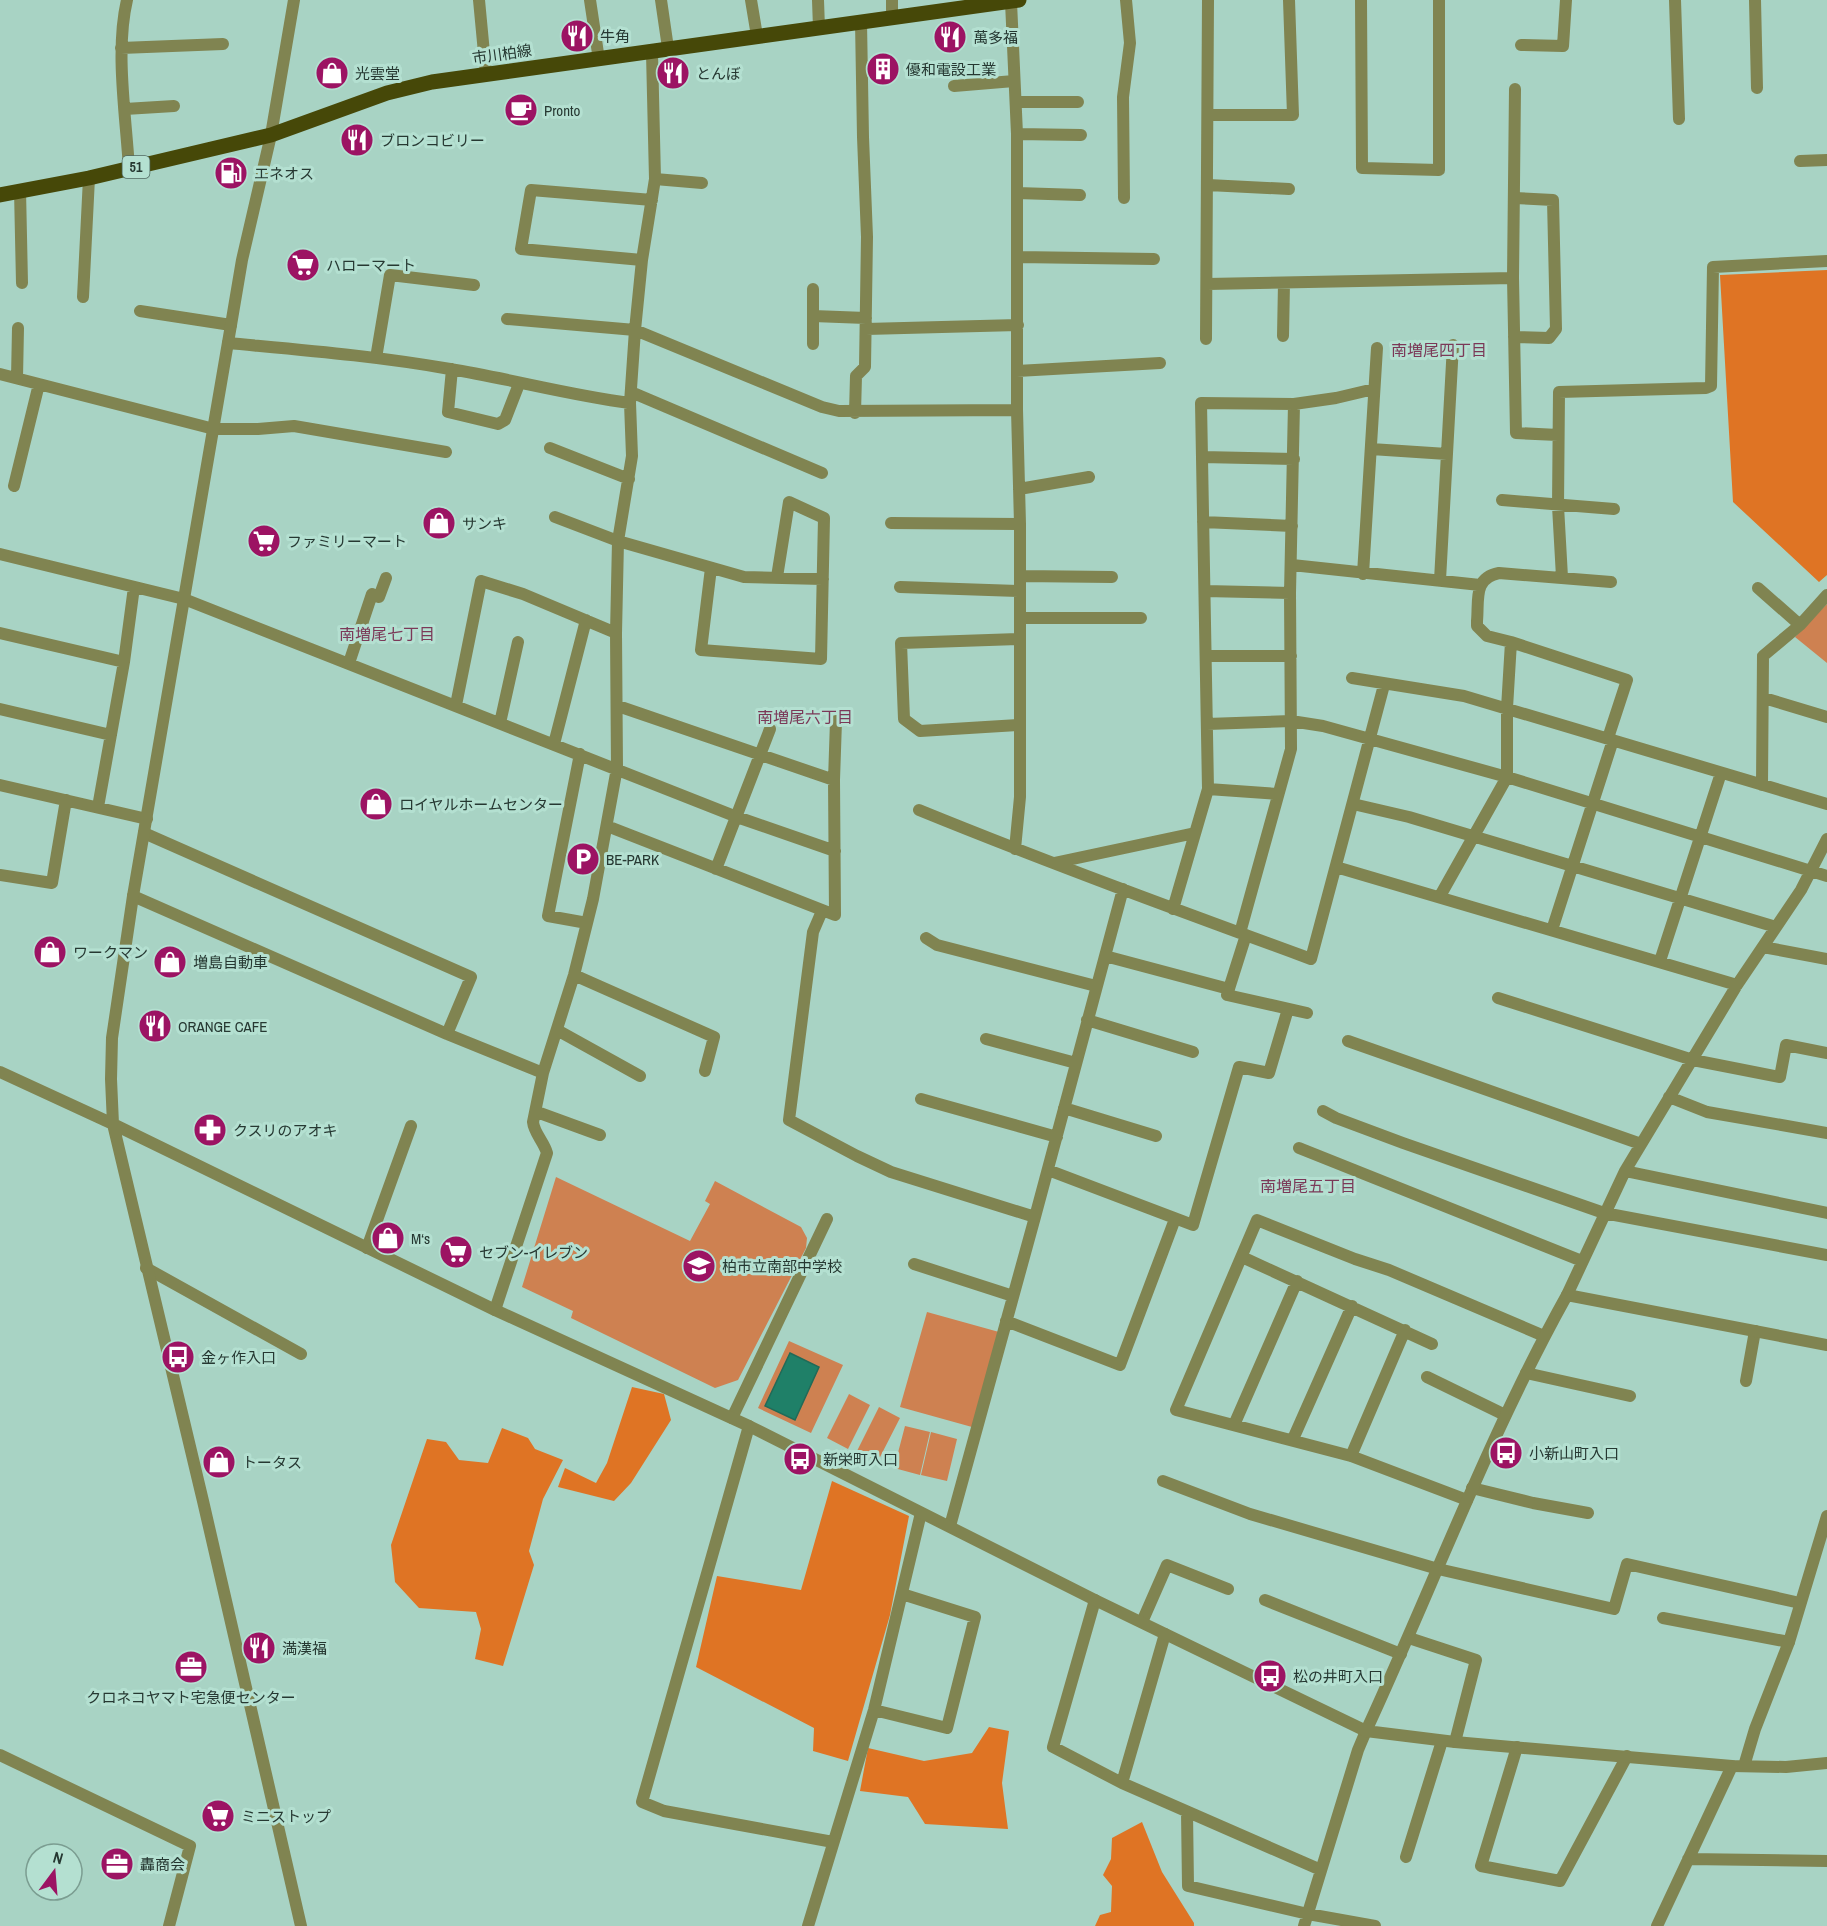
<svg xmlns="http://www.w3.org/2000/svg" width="1827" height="1926" font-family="'Archivo Narrow','Noto Sans JP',sans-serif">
  <rect width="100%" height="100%" fill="#a8d3c4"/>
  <path fill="#ce8151" d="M1827,604V663L1795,637Z
    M556,1177L690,1241L710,1204L705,1201L715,1181L801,1227L807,1238L806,1248L738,1380L715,1388L571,1318L573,1311L522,1287Z
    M927,1312L999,1332L972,1427L900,1407Z
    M789,1341L843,1365L811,1433L758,1408Z
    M849,1394L870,1405L848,1449L827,1438Z
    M879,1407L900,1418L878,1461L857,1451Z
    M905,1426L930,1432L920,1475L894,1468Z
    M931,1432L957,1439L947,1481L921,1475Z"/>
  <path fill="#df7424" d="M1827,270V575L1819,582L1733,502L1720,275Z
    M632,1387L664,1394L671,1420L631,1483L614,1501L558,1487L565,1468L596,1483L607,1463Z
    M502,1428L528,1438L535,1449L563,1460L543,1499L529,1551L534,1565L503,1666L475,1659L481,1629L476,1612L419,1608L395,1582L391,1545L427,1439L446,1442L459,1460L488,1463Z
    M832,1481L909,1516L890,1615L848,1761L813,1751L814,1728L696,1667L717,1576L801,1590Z
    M989,1727L1009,1731L1002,1783L1008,1829L925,1824L908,1797L860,1791L868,1748L924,1761L972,1753Z
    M1142,1822L1162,1872L1194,1923V1926H1095L1100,1915L1111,1912L1112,1886L1103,1875L1111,1859L1112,1838Z"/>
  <path fill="#1f8068" stroke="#216a58" stroke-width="1.5" d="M790,1353L819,1367L795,1420L765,1406Z"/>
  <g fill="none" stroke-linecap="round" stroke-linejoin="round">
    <path stroke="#808451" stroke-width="12" d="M127,0C115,51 126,116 129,169
      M479,0L486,74
      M590,0L599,60
      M661,0L668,48
      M751,0L757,36
      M818,0L819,28
      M892,0V18
      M1361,0L1362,168L1439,170V0
      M1675,0L1679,119
      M1755,0L1757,88
      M1011,2L1017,134V410L1020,524V797L1015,849
      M1521,45L1563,46L1566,0
      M121,48L223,44
      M954,86L1014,81
      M1515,89L1513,278L1516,433L1558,435
      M1016,102H1078
      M125,109L174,106
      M1208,115H1293L1289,0
      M1017,134L1081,135
      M1800,161L1827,160
      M655,179L702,183
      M1208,185L1289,189
      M20,190L22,283
      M1017,193L1080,195
      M1124,198L1123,97L1130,43L1126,0
      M1514,198L1553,200L1556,329L1549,338L1514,337
      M1018,257L1154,259
      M642,260L521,249L531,190L652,200
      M1207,284L1513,278
      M813,289V344
      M83,297L89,178
      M140,311L231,325
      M813,316L866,318
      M507,319L635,330L822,407L839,411L1017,410
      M866,329L1018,325
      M1283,336L1284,283
      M1206,339L1208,0
      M228,343C302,350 377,356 450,369C511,379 569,395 630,403
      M376,358L390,275L474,285
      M452,369L448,412L498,424L505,420L519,384
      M1017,371L1160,363
      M0,374L214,429H258L294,426L446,452
      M17,378L18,328
      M631,392L822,473
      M855,413L856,376L865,367L867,237L863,137L861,22
      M550,448L629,479
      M1371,449L1447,454
      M1202,457L1294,459
      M14,486L39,384
      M1019,489L1089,477
      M1502,500L1614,509
      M555,517L618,541L744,577L823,579
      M1203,522L1292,526
      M891,523L1020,524
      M0,554L184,599L737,817L835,851
      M1292,565L1480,585
      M711,568L701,650L821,659L824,518L789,502L777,577
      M1363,574L1377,348
      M1020,576L1112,577
      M1562,577L1558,506L1559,392L1706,388L1711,386L1713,267L1827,261
      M1440,580L1453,345
      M900,587L1020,591
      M1758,588L1800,625
      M1205,591L1290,593
      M1020,618H1141
      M0,633L124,662
      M1206,656H1291
      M349,663L372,594L379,597L386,578
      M1352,678L1464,696L1827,804
      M1764,698L1827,717
      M456,705L481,581L523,594L616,633
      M618,706L834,780
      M0,709L111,735
      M500,723L518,642
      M1207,724L1291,721L1323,726L1507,777L1827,876
      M1019,725L920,731L904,719L901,643L1020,639
      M1608,738L1627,680L1511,642L1487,636L1477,626V621C1479,600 1473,578 1499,573L1611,582
      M554,744L586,620
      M580,754L548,916L587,923
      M0,785L147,819
      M1762,785L1763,656L1800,625L1827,595
      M1208,789L1278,794
      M1353,804L1409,817L1776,927
      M98,807L124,662L134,587
      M919,810C1049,863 1180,911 1311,959L1384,685
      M607,826L835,915L834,780L836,721
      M144,833L471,977L447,1034
      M1054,863L1195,833
      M1336,867L1737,985
      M716,869L770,729
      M0,875L52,883L66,800
      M133,896L447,1034L543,1073
      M1440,896L1507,777V708L1511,642
      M1173,909L1208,789L1201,403L1294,404L1336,398L1374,389
      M822,911L813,932L789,1120L857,1156L891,1172L1035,1217
      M1552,930L1613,740
      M1240,933L1291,749L1290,593L1294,404
      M1246,935L1227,995L1307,1013
      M926,938L937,945L1096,986
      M1763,947L1827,959
      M1105,956L1229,989
      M1660,961L1721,773
      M574,975L714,1037L705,1071
      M1498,998L1693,1060L1780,1077L1786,1045L1827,1053
      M1087,1020L1193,1052
      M557,1030L640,1076
      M986,1039L1076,1063
      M1348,1041L1641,1144
      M1669,1097L1707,1112L1827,1133
      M921,1099L1057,1137
      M1064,1108L1156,1136
      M1323,1111L1336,1118L1403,1143L1604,1213L1827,1255
      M537,1112L600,1135
      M1299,1148L1582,1261
      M1048,1170L1193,1225L1239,1067L1269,1073L1288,1009
      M1625,1171L1827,1213
      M367,1248L411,1126
      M1242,1257L1432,1344
      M914,1264L1013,1296
      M146,1268L301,1354
      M1567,1295L1625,1171L1737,985L1801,890L1827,839
      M495,1310L547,1153C544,1142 534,1133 533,1122L543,1073L574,975L593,899L617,768L616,633L618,541L632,456L630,403L635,330L642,260L655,179L652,53
      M1006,1321L1120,1365L1175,1219
      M1526,1373L1630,1396
      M1427,1377L1505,1415
      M1746,1381L1755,1331
      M732,1418L827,1219
      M1234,1425L1297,1281
      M749,1426L642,1802L664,1811L833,1842
      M1293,1439L1352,1306
      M1351,1456L1405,1330
      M1163,1481L1250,1514L1438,1569L1614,1609L1627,1564L1800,1603
      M1472,1488L1533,1503L1588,1513
      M1467,1500L1351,1456L1176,1410L1257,1220L1355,1259L1389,1270L1544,1336
      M950,1526L1035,1217L1123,889
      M1095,1600L1053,1747L1122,1783L1321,1870
      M1265,1600L1401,1654
      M1663,1618L1789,1642
      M1142,1622L1167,1565L1228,1589
      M1409,1638L1476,1660L1455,1742
      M874,1710L947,1728L975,1617L902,1594
      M1517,1747L1481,1866L1560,1881L1627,1756
      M0,1755L190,1846L169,1926
      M1122,1783L1165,1634
      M1187,1812L1188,1886L1308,1914L1375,1926
      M1406,1857L1442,1741
      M1688,1859L1827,1861
      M808,1926L874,1710L921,1513
      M1304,1926L1358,1750L1366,1731
      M1657,1926L1732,1766"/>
    <path stroke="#808451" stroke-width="12" d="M294,0L271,135L242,260L231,325L133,896L112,1038L111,1079L113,1124L203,1501L301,1926
      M0,1072L113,1124L495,1310L749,1426L1095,1600L1366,1731L1455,1742L1732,1766L1786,1767L1827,1763
      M1366,1731C1433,1586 1489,1435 1567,1295L1827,1345
      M1744,1766L1755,1729L1789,1642L1827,1516"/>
    <path stroke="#464808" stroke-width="15" d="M0,195L89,178L271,135L387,93L432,82L1019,0"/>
  </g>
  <defs>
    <symbol id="restaurant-disc" viewBox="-11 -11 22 22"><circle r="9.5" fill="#9c1363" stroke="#b4e0d1"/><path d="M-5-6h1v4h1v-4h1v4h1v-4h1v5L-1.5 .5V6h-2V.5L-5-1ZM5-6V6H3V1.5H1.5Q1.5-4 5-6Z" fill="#fff"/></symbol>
    <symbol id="building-disc" viewBox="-11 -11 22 22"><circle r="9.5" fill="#9c1363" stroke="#b4e0d1"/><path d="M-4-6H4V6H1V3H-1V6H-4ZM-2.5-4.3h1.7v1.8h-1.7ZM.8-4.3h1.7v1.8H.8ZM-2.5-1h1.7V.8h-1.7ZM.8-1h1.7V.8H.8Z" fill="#fff"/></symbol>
    <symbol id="shop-disc" viewBox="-11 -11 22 22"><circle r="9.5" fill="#9c1363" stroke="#b4e0d1"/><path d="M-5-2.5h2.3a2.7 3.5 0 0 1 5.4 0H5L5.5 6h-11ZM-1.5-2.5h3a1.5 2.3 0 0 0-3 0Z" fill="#fff"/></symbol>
    <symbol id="cafe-disc" viewBox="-11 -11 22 22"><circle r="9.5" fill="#9c1363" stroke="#b4e0d1"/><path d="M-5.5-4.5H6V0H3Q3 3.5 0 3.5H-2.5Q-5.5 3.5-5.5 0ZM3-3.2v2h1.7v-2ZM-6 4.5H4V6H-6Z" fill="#fff"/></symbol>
    <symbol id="fuel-disc" viewBox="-11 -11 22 22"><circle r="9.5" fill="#9c1363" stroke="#b4e0d1"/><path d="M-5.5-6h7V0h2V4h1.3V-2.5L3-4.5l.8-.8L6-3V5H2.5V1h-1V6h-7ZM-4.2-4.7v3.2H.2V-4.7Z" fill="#fff"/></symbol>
    <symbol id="supermarket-disc" viewBox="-11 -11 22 22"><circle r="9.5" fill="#9c1363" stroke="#b4e0d1"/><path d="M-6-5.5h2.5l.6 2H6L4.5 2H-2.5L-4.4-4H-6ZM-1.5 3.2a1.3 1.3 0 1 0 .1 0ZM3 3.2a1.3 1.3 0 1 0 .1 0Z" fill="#fff"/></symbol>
    <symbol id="parking-disc" viewBox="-11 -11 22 22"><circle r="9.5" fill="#9c1363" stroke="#b4e0d1"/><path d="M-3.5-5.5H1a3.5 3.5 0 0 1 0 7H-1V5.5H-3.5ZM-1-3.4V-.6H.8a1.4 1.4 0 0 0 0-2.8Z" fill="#fff"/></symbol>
    <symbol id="pharmacy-disc" viewBox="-11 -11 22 22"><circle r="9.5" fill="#9c1363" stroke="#b4e0d1"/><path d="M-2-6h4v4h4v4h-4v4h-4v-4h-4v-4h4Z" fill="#fff"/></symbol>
    <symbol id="school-disc" viewBox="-11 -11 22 22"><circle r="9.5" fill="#9c1363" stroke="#b4e0d1"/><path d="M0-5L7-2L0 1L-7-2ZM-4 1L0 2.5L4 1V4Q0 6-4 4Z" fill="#fff"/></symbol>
    <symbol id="bus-disc" viewBox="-11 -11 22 22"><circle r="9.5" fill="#9c1363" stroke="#b4e0d1"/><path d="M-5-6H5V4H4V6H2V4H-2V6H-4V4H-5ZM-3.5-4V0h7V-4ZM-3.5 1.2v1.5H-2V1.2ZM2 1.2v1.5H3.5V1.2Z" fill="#fff"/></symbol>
    <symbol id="office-disc" viewBox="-11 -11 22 22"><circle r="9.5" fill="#9c1363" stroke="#b4e0d1"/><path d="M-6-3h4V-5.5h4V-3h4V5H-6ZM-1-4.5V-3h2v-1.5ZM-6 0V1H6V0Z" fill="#fff"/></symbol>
  </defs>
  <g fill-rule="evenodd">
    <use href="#restaurant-disc" x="558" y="17" width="38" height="38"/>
    <use href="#restaurant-disc" x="931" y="18" width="38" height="38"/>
    <use href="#building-disc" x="864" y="50" width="38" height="38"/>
    <use href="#shop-disc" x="313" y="54" width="38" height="38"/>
    <use href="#restaurant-disc" x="654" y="54" width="38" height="38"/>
    <use href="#cafe-disc" x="502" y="91" width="38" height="38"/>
    <use href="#restaurant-disc" x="338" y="121" width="38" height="38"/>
    <use href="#fuel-disc" x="212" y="154" width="38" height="38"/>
    <use href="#supermarket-disc" x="284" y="246" width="38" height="38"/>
    <use href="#shop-disc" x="420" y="504" width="38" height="38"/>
    <use href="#supermarket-disc" x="245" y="522" width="38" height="38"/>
    <use href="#shop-disc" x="357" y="785" width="38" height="38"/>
    <use href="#parking-disc" x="564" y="840" width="38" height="38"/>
    <use href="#shop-disc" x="31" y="933" width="38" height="38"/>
    <use href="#shop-disc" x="151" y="943" width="38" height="38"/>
    <use href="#restaurant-disc" x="136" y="1007" width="38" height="38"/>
    <use href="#pharmacy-disc" x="191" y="1111" width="38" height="38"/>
    <use href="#shop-disc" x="369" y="1219" width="38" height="38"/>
    <use href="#supermarket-disc" x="437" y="1233" width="38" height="38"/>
    <use href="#school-disc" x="680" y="1247" width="38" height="38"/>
    <use href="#bus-disc" x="159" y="1338" width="38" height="38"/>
    <use href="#bus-disc" x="1487" y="1434" width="38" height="38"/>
    <use href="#bus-disc" x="781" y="1440" width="38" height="38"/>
    <use href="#shop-disc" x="200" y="1443" width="38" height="38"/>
    <use href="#restaurant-disc" x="240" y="1629" width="38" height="38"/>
    <use href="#office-disc" x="172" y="1648" width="38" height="38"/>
    <use href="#bus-disc" x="1251" y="1657" width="38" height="38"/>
    <use href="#supermarket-disc" x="199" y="1797" width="38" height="38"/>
    <use href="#office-disc" x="98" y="1845" width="38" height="38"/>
  </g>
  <g text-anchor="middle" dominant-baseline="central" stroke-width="6" stroke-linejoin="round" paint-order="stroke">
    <rect fill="#b4e0d1" stroke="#516a62" stroke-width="1.5" x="122.5" y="156" width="27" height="22" rx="4.5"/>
    <g font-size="14" font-weight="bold" fill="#263832">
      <text x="136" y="167">51</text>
    </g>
    <g font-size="15" fill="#263832" stroke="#b4e0d1" text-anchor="start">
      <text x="600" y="36">牛角</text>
      <text x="973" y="37">萬多福</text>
      <text x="906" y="69">優和電設工業</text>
      <text x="355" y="73">光雲堂</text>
      <text x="696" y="73">とんぼ</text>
      <text x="544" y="110">Pronto</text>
      <text x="380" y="140">ブロンコビリー</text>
      <text x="254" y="173">エネオス</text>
      <text x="326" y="265">ハローマート</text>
      <text x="462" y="523">サンキ</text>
      <text x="287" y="541">ファミリーマート</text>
      <text x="399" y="804">ロイヤルホームセンター</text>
      <text x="606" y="859">BE-PARK</text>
      <text x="73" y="952">ワークマン</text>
      <text x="193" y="962">増島自動車</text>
      <text x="178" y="1026">ORANGE CAFE</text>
      <text x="233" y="1130">クスリのアオキ</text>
      <text x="411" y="1238">M‘s</text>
      <text x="479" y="1252">セブン-イレブン</text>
      <text x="722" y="1266">柏市立南部中学校</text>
      <text x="201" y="1357">金ヶ作入口</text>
      <text x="1529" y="1453">小新山町入口</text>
      <text x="823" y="1459">新栄町入口</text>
      <text x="242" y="1462">トータス</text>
      <text x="282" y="1648">満漢福</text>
      <text x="1293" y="1676">松の井町入口</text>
      <text x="191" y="1697" text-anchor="middle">クロネコヤマト宅急便センター</text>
      <text x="241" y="1816">ミニストップ</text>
      <text x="140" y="1864">轟商会</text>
    </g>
    <g font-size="15" fill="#263832" stroke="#b4e0d1">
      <text transform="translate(502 54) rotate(-8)">市川柏線</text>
    </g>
    <g font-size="16" fill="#7b3958" stroke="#b4e0d1">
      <text x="1439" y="350">南増尾四丁目</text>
      <text x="387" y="634">南増尾七丁目</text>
      <text x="805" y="717">南増尾六丁目</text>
      <text x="1308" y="1186">南増尾五丁目</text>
    </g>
  </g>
  <g transform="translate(54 1872) rotate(16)"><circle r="28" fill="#b4e0d1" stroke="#7b9d91" stroke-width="1.5"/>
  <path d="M0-4.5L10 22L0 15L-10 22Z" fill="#9c1363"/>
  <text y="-9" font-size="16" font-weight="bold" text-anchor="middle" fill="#263832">N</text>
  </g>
</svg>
